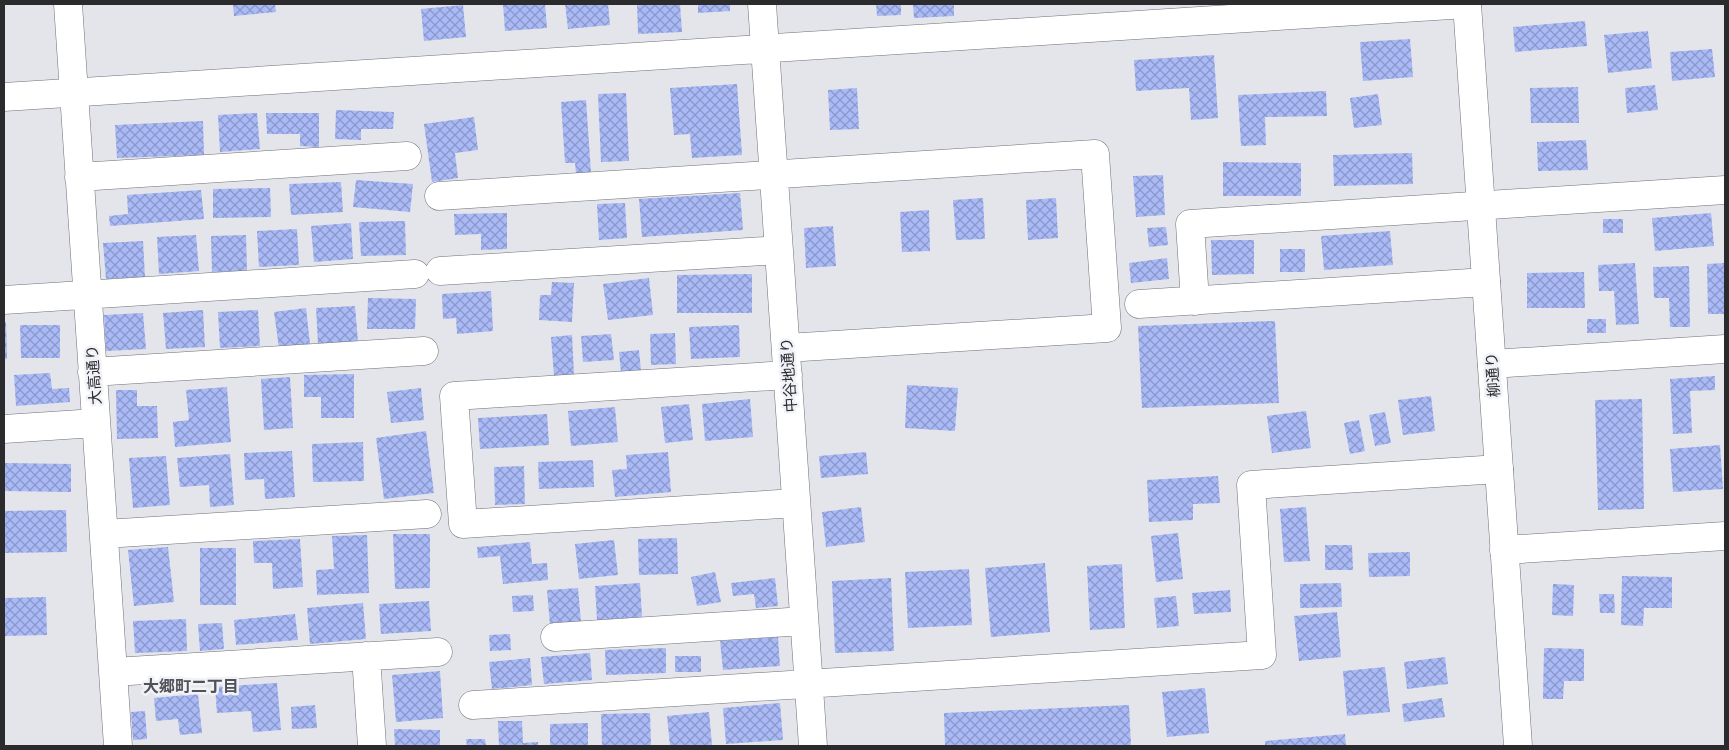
<svg xmlns="http://www.w3.org/2000/svg" width="1729" height="750" font-family="'Exo 2','Noto Sans JP',sans-serif">
  <defs>
    <pattern id="building-cross-hatch" width="8" height="8" patternUnits="userSpaceOnUse" patternTransform="scale(1.25)"><rect width="8" height="8" fill="#a9baf7"/><path d="M0 0l8 8M0 8l8-8" fill="none" stroke="#8a97c8"/></pattern>
  </defs>
  <rect width="100%" height="100%" fill="#e3e5eb"/>
  <path fill="url(#building-cross-hatch)" d="M233,4H275L276,12L234,16Z
    M503,4H545L547,28L505,31Z
    M565,4H608L610,25L568,29Z
    M637,4H680L682,32L638,34Z
    M698,4H730V11L698,13Z
    M876,4H901V15L877,16Z
    M913,4H954V16L914,18Z
    M463,5L466,37L424,41L421,9Z
    M1585,21L1587,46L1515,52L1513,27Z
    M1648,31L1652,68L1608,73L1604,35Z
    M1410,39L1413,77L1363,81L1360,42Z
    M1712,49L1715,77L1672,81L1670,52Z
    M1214,55L1218,118L1191,120L1189,88L1136,91L1134,60Z
    M737,84L742,155L692,158L690,134L674,135L670,88Z
    M1655,85L1658,110L1627,113L1625,88Z
    M1578,87L1579,123H1531L1530,88Z
    M857,88L859,129L830,130L828,90Z
    M1326,91L1327,116L1265,117L1266,145L1241,146L1238,95Z
    M626,93L629,161L601,162L598,94Z
    M1378,94L1382,125L1354,128L1350,98Z
    M586,100L591,173H576L575,163H565L561,102Z
    M336,110L394,112L393,129H361V140L335,139Z
    M257,113L260,149L220,152L218,115Z
    M266,113H319V147L300,146V134H267Z
    M474,117L478,150L455,153L458,178L432,182L424,124Z
    M203,121L204,155L117,158L115,125Z
    M1586,140L1588,170L1538,171L1537,142Z
    M1412,153L1413,184L1334,186L1333,155Z
    M1223,162L1301,163V196H1223Z
    M1163,175L1165,215L1136,217L1133,176Z
    M356,180L413,184L410,212L353,207Z
    M341,182L343,212L291,215L289,184Z
    M270,188L271,217L213,218V189Z
    M201,190L204,219L110,226L109,216L128,214L127,195Z
    M740,193L743,230L642,237L639,199Z
    M983,198L985,239L956,240L953,200Z
    M1056,198L1058,238L1028,240L1026,200Z
    M625,203L627,238L599,240L597,204Z
    M929,210L930,251L902,252L900,212Z
    M507,213V249L481,250V234L455,235L454,214Z
    M1711,213L1714,246L1655,251L1652,218Z
    M1603,219H1623V233H1603Z
    M405,221L406,255L361,256L359,222Z
    M351,223L353,259L314,262L311,226Z
    M833,226L836,266L806,268L804,228Z
    M1166,227L1168,245L1149,247L1147,228Z
    M297,229L299,265L259,267L257,231Z
    M1390,231L1393,265L1324,270L1321,236Z
    M196,235L199,271L159,274L157,237Z
    M246,235L247,271L212,272L211,236Z
    M1211,240H1254V274L1212,275Z
    M143,241L145,277L106,279L103,243Z
    M1280,249H1305V272H1280Z
    M1167,258L1169,279L1131,283L1129,263Z
    M1635,263L1639,324L1616,325L1614,291H1599L1598,265Z
    M1725,263V314H1708L1707,264Z
    M1689,266L1690,327H1670L1669,298H1654L1653,267Z
    M1584,272L1585,308H1527V273Z
    M752,274V313H677V275Z
    M649,278L653,315L608,320L603,284Z
    M552,282L574,283L572,322L539,320L540,295H551Z
    M491,291L493,331L457,334L456,318L443,319L442,294Z
    M368,298L416,299L415,329H367Z
    M355,306L358,342L318,344L316,308Z
    M306,308L310,344L279,348L274,312Z
    M203,310L205,347L166,349L163,313Z
    M258,310L260,346L220,348L218,312Z
    M143,313L146,349L106,351L104,315Z
    M1587,319H1606V333H1587Z
    M1275,321L1279,403L1142,408L1138,326Z
    M4,322H6L7,359H4Z
    M20,325H60V358H21Z
    M739,325L740,357L691,359L689,327Z
    M675,333L676,364L651,365L650,334Z
    M611,334L614,360L583,362L581,336Z
    M572,335L574,375L554,376L551,337Z
    M639,350L641,371L621,373L619,352Z
    M50,373L52,389L69,388L70,402L16,406L14,375Z
    M354,374V418H321V397H304V375Z
    M1715,376V390L1690,391L1692,433L1673,434L1670,379Z
    M290,377L293,428L264,430L261,379Z
    M907,385L958,388L955,431L905,428Z
    M227,387L231,442L175,447L173,422L189,420L186,390Z
    M421,388L424,420L391,423L387,392Z
    M116,390H137V406H157L158,438L117,439Z
    M1431,396L1435,431L1403,435L1398,400Z
    M750,399L753,437L705,441L702,404Z
    M1642,399L1644,509L1598,510L1595,400Z
    M689,404L693,440L665,443L661,407Z
    M615,407L618,442L571,446L568,411Z
    M1306,411L1311,448L1272,453L1267,416Z
    M1385,412L1391,443L1375,446L1369,415Z
    M547,414L549,445L480,449L478,418Z
    M1359,420L1365,451L1350,454L1344,423Z
    M426,431L434,493L384,499L376,438Z
    M363,442L364,481L313,482L312,444Z
    M1720,445L1723,489L1673,492L1670,449Z
    M292,451L295,497L265,499L264,479L245,480L244,453Z
    M668,452L671,492L615,497L612,470L627,469L626,455Z
    M866,452L868,474L821,478L819,456Z
    M230,454L234,505L210,507L209,485L180,487L177,458Z
    M166,456L170,505L133,508L129,458Z
    M593,460L594,487L539,489L538,462Z
    M4,463L71,464V492L4,491Z
    M524,466L525,504L495,505L494,467Z
    M1218,476L1220,503L1193,504V520L1149,522L1147,480Z
    M861,507L865,542L826,547L822,512Z
    M1306,507L1310,561L1284,562L1280,509Z
    M66,510L67,552L4,553V511Z
    M1178,533L1183,579L1156,582L1151,536Z
    M393,534H430V588L395,589Z
    M367,535L369,593L317,595L316,570L334,569L332,536Z
    M677,538L678,574L639,575L638,539Z
    M300,539L303,587L273,589L272,563H254L253,541Z
    M614,540L618,575L579,579L575,544Z
    M530,542L532,564L547,563L548,580L503,584L500,556L478,558L477,547Z
    M1325,545H1352L1353,570H1325Z
    M168,547L174,602L134,606L128,550Z
    M200,548H236V605H200Z
    M1410,552V576L1369,577L1368,553Z
    M1045,563L1050,632L991,637L985,568Z
    M1122,564L1125,628L1090,630L1087,566Z
    M969,569L972,625L908,628L905,572Z
    M715,572L721,602L697,606L691,577Z
    M1622,576L1672,577V608H1644L1643,626L1621,625Z
    M775,578L778,606L756,608L754,594L733,596L731,583Z
    M891,578L894,651L835,653L832,581Z
    M640,583L642,617L597,620L595,586Z
    M1341,583L1342,607L1300,608V584Z
    M1553,584L1574,585L1573,616L1552,615Z
    M578,588L581,622L550,625L547,590Z
    M1230,590L1231,612L1194,614L1192,593Z
    M1599,594H1614L1615,613H1600Z
    M533,595L534,611L513,612L512,596Z
    M1176,596L1179,626L1157,628L1154,598Z
    M46,597L47,635L4,636V598Z
    M429,601L431,631L381,634L379,604Z
    M363,603L366,639L310,644L307,608Z
    M1337,612L1341,657L1299,661L1294,616Z
    M295,614L298,640L236,645L234,620Z
    M186,619L187,651L135,653L133,621Z
    M222,623L224,649L200,651L198,624Z
    M510,634L511,650L490,651L489,635Z
    M778,637L780,666L723,670L720,641Z
    M666,648V673L606,675L605,650Z
    M1544,648L1584,649V681H1564L1563,699H1543Z
    M590,653L592,680L544,684L541,657Z
    M675,656H701V672H675Z
    M1445,657L1448,684L1407,689L1404,662Z
    M530,658L532,685L492,689L489,662Z
    M1385,667L1390,712L1347,716L1343,671Z
    M440,671L443,718L396,722L392,675Z
    M277,683L281,730L253,732L251,711L217,713L215,687Z
    M1205,688L1209,733L1167,737L1162,692Z
    M198,694L202,733L180,735L178,719L156,721L154,698Z
    M1442,698L1445,717L1404,722L1402,704Z
    M780,703L783,740L726,744L723,708Z
    M315,705L317,728L292,729L291,707Z
    M1129,705L1131,746H945L944,713Z
    M145,711L147,739L133,740L131,712Z
    M709,712L712,745L670,746L667,716Z
    M650,713L651,746H602L601,714Z
    M498,721H522L523,743L538,742V746H499Z
    M588,723V746H550V724Z
    M394,729L440,730V746H395Z
    M1345,734L1346,746H1265V741Z
    M466,739H485L486,746H467Z"/>
  <g fill="none" stroke-linecap="round" stroke-linejoin="round">
    <defs>
      <path id="minor" d="M68,4L118,746
        M762,4L813,746
        M4,97L1467,4
        M79,177L407,156
        M439,196L1095,154L1107,328L786,348
        M440,271L779,250
        M4,300L415,274
        M1195,301L1190,224L1725,190
        M1139,304L1486,282
        M1492,364L1725,349
        M92,372L424,351
        M788,375L454,396L463,524L796,503
        M4,429L96,423
        M104,534L427,514
        M1504,550L1725,536
        M555,637L804,621
        M366,656L372,746
        M113,672L438,652
        M473,705L1262,655L1251,485L1499,469"/>
      <path id="tertiary" d="M1467,4L1518,746"/>
    </defs>
    <use href="#minor" stroke="#6e7075" stroke-width="29"/>
    <use href="#tertiary" stroke="#6e7075" stroke-width="29"/>
    <use href="#minor" stroke="#fff" stroke-width="28"/>
    <use href="#tertiary" stroke="#fff" stroke-width="28"/>
  </g>
  <g text-anchor="middle" dominant-baseline="central" stroke-width="5" stroke-linejoin="round" paint-order="stroke">
    <g font-size="15" fill="#2b2b2e" stroke="#f0f2f8">
      <text transform="translate(93 375) rotate(-94)">大高通り</text>
      <text transform="translate(788 375) rotate(-94)">中谷地通り</text>
      <text transform="translate(1492 375) rotate(-94)">柳通り</text>
    </g>
    <g font-size="16" font-weight="bold" fill="#515257" stroke="#f0f2f8">
      <text x="191" y="685">大郷町二丁目</text>
    </g>
  </g>
  <rect width="1729" height="750" fill="none" stroke="#2b2b2e" stroke-width="10"/>
</svg>
